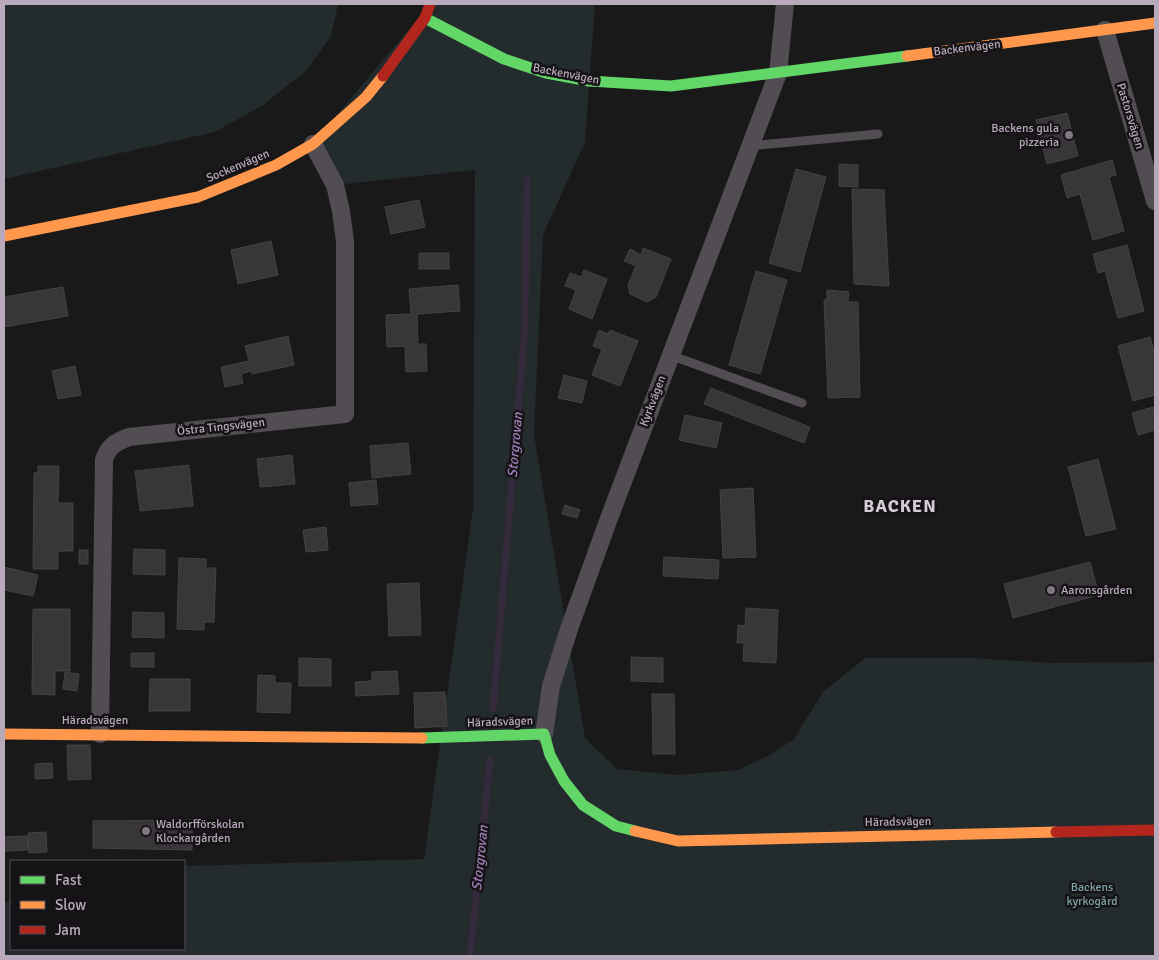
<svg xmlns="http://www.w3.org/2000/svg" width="1159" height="960" font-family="Signika,sans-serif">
  <rect width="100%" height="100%" fill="#191919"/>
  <path fill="#232b2d" d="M4,4H338L331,36L306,71L263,105L215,132L4,179Z
    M430,4H595L585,142L543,235L534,435L585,738L617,769L677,775L738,770L770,755L794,739L823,692L865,658H973L1051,663L1155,662V956H4V903L11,901V949H184V866L424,859L473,509L475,170L335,185L313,144Z"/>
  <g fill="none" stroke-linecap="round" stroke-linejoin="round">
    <path stroke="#342a3c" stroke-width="7" d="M493,709L525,326L527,180
      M470,956L490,760"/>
  </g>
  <path fill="#383638" stroke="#454245" d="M1067,113L1078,156L1047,164L1036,120Z
    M1112,160L1116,175L1109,177L1124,231L1093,240L1080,194L1067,198L1061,175Z
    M839,164L858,165V187L839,186Z
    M796,169L826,177L800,272L769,263Z
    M852,189L884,190L889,286L854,284Z
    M419,200L425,227L391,234L385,207Z
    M271,241L278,275L238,284L231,250Z
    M1127,245L1144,311L1118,318L1105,271L1098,273L1093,254Z
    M643,248L671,259L656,297L647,302L630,294L628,285L636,266L624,261L630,249L641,255Z
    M419,253H449V269H419Z
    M584,270L607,279L592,319L569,309L576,290L565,286L570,273L581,277Z
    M756,271L787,280L760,374L729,365Z
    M458,285L460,311L417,314L418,344H426L427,371L406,372L405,346L387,347L386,315L411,314L409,289Z
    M63,287L68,316L4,327V297Z
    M827,290L849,292L848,302H858L860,397L828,398L824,300H827Z
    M599,330L608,334L610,330L638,341L620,386L592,375L602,349L593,346Z
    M288,336L294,365L252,374L251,371L241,374L243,383L225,387L221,367L249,361L245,346Z
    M1150,337L1155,355V395L1133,401L1118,346Z
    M75,366L81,395L58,399L52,371Z
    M564,375L587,381L582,403L558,398Z
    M711,388L810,427L804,443L704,404Z
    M1153,407L1155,415V430L1138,435L1132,413Z
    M685,415L722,423L716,448L679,440Z
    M408,443L411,474L372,478L370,446Z
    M292,455L295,484L260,487L257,459Z
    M1098,459L1116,529L1086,536L1068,467Z
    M189,465L193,506L140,511L135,471Z
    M38,466H59L58,503H73V551H58V569H33L34,473H38Z
    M376,480L378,504L351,506L349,483Z
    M753,488L756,557L723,558L720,490Z
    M565,505L580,510L577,518L562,514Z
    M326,527L328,550L306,552L303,530Z
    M134,549L165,550V575L133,574Z
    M79,550H88V564H79Z
    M664,557L719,560L718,579L663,576Z
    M179,558L206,559V568H216L214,622H204V630L177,629Z
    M1090,562L1099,595L1013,618L1004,584Z
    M4,567L38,575L33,596L4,590Z
    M419,583L421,635L389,636L387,584Z
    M746,608L778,610L776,663L743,661L744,643H737L738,625L745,626Z
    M33,609H70V671H55V695L32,694Z
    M133,612L164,613V638L132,637Z
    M131,653H154V667H131Z
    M631,657L663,658V682L631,681Z
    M299,658L331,659V686H299Z
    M397,671L399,694L356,696L355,682L372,681V672Z
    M65,672L79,674L77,691L63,689Z
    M258,675L275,676V683H291L290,713L257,712Z
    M150,679H190V711H149Z
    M445,692L447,726L415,728L414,693Z
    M652,694H674L675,754H653Z
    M67,745H90L91,779L68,780Z
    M52,763L53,778L35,779V764Z
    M192,820V850L93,848V821Z
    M46,832L47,852L29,853L28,833Z
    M27,836L28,850L4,851V837Z"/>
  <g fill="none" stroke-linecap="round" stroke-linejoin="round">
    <path stroke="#524d52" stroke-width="9" d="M749,146L878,134
      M670,355L802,403"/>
    <path stroke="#524d52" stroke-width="18" d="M1105,30L1155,201
      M100,734L104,460C108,446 116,442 129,437L345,414V242L341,211L335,185L313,144
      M544,734L551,686L569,629L608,521L778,73L785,4"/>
    <path stroke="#63d668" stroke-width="11" d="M425,18L504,59L546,73L589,81L671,86L907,56
      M422,738L544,734L550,755L564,781L583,805L616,826L635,831"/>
    <path stroke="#ff974d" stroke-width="11" d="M907,56L1155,23
      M4,236L198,197L276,165L313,144L366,97L383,76
      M4,734L422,738
      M635,831L678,841L1056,832"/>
    <path stroke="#b3261e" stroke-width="11" d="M383,76L425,18L430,4
      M1056,832L1155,830"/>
  </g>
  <g fill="#807782" stroke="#151315" stroke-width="2">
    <circle cx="1069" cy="135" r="5"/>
    <circle cx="1051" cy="590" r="5"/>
    <circle cx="146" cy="831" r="5"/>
  </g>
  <g text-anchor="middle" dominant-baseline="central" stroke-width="5" stroke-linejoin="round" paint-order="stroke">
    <g font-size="12" fill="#b8a9bb" stroke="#151315">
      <text transform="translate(967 48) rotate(-7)">Backenvägen</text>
      <text transform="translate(566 74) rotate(11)">Backenvägen</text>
      <text transform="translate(1130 116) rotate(73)">Pastorsvägen</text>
      <text transform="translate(238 166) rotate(-23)">Sockenvägen</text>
      <text transform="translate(653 401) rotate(-69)">Kyrkvägen</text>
      <text transform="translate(221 427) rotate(-6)">Östra Tingsvägen</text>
      <text x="95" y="720">Häradsvägen</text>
      <text transform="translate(500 722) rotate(-2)">Häradsvägen</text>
      <text transform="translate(898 822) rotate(-1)">Häradsvägen</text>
    </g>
    <g font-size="12" fill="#b8a9bb" stroke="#151315" text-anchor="start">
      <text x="1059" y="128" text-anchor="end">Backens gula<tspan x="1059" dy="14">pizzeria</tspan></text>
      <text x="1061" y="590">Aaronsgården</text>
      <text x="156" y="824">Waldorfförskolan<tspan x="156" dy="14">Klockargården</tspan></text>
    </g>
    <g font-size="12" fill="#7fa0a8" stroke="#151315">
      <text x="1092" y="887">Backens<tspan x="1092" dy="14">kyrkogård</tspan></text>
    </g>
    <g font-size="14" font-style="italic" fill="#a17eb9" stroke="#151315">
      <text transform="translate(515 445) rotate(-85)">Storgrovan</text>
      <text transform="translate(480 858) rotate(-84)">Storgrovan</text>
    </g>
    <g font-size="18" font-weight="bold" letter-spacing="1" fill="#d5cbd7" stroke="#151315">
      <text x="900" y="506">BACKEN</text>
    </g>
  </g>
  <rect width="1159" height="960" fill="none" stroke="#b8a9bb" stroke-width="10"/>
  <rect x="10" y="860" width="175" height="90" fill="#151315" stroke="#564f57"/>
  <rect x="20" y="876" width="25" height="8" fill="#63d668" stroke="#564f57"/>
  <text x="55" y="885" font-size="15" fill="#b8a9bb">Fast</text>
  <rect x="20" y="901" width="25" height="8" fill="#ff974d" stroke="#564f57"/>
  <text x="55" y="910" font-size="15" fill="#b8a9bb">Slow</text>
  <rect x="20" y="926" width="25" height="8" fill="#b3261e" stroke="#564f57"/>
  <text x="55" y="935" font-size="15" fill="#b8a9bb">Jam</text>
</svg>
